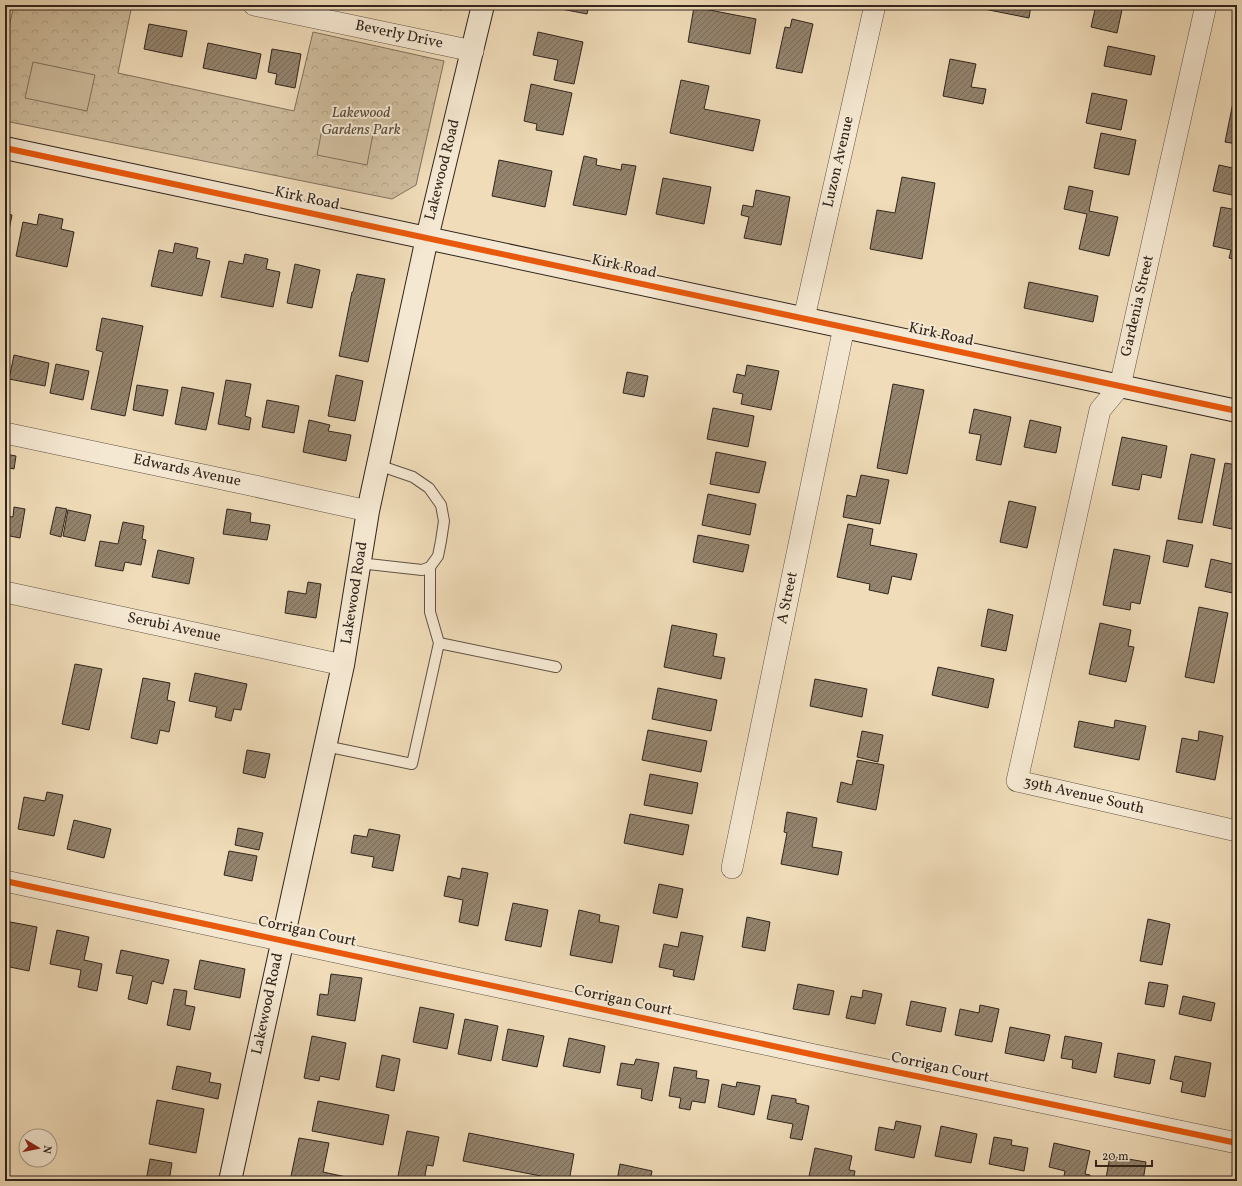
<svg xmlns="http://www.w3.org/2000/svg" width="1242" height="1186" font-family="Vollkorn,serif">
  <defs>
    <pattern id="park-crowns" width="20" height="18" patternUnits="userSpaceOnUse"><rect width="20" height="18" fill="#cfbd9e"/><path d="M2 6a3 3 0 1 1 6 0M12 15a3 3 0 1 1 6 0" fill="none" stroke="#b2a288"/></pattern>
    <pattern id="building-hatch" width="6" height="6" patternUnits="userSpaceOnUse"><rect width="6" height="6" fill="#94846e"/><path d="M-1 1l2-2M0 6l6-6M5 7l2-2" fill="none" stroke="#796c5a"/></pattern>
  </defs>
  <rect width="100%" height="100%" fill="#f0dcb9"/>
  <filter id="stains"><feTurbulence type="fractalNoise" baseFrequency=".005" numOctaves="4"/><feColorMatrix values="0 0 0 0 .2 0 0 0 0 .09 0 0 0 0 .02 0 0 0 .5 -.17"/></filter>
  <radialGradient id="worn" r=".72"><stop offset=".6" stop-color="#630" stop-opacity="0"/><stop offset="1" stop-color="#630" stop-opacity=".3"/></radialGradient>
  <path fill="url(#park-crowns)" stroke="#80715e" d="M14,5H132L118,73L294,111L313,32L444,61L416,185L392,199L5,121V45Z"/>
  <path fill="#cfbd9e" stroke="#80715e" d="M33,62L95,75L87,111L25,98Z
    M323,124L373,134L367,165L317,155Z"/>
  <path fill="url(#building-hatch)" stroke="#30251d" d="M5,5H11L7,25H5Z
    M418,5H443L441,10Z
    M557,5H589L587,14L556,8Z
    M979,5H1031L1029,18L979,8Z
    M1096,5H1123L1117,33L1091,27Z
    M694,7L756,19L750,54L688,42Z
    M792,19L813,24L802,73L776,68L785,27L790,28Z
    M149,24L187,31L182,57L144,49Z
    M538,32L583,42L574,84L554,80L558,60L533,55Z
    M208,43L261,54L256,79L203,68Z
    M1108,46L1155,56L1151,75L1104,66Z
    M272,49L301,54L295,88L275,84L277,74L268,72Z
    M950,59L976,64L971,87L986,89L983,104L943,96Z
    M681,80L709,86L704,109L760,120L753,151L670,133Z
    M1237,83V144L1225,142Z
    M531,84L572,93L563,135L536,130L537,124L524,121Z
    M1092,93L1127,100L1121,130L1086,123Z
    M1101,133L1136,140L1129,175L1094,168Z
    M584,156L597,159L596,165L621,170L622,164L636,166L626,215L573,205Z
    M499,160L552,171L545,207L492,196Z
    M1219,165L1237,169V196L1213,191Z
    M902,177L935,183L922,259L870,249L877,210L895,213Z
    M663,178L711,187L704,224L656,214Z
    M1069,186L1093,191L1089,211L1118,217L1109,256L1079,249L1087,214L1064,209Z
    M756,190L790,197L781,245L744,238L749,217L741,215L743,205L753,207Z
    M1221,207L1237,210V260L1229,258L1231,250L1213,246Z
    M5,213L12,215L5,249Z
    M39,214L63,219L61,229L74,232L67,267L16,256L23,222L37,225Z
    M175,243L198,248L196,258L210,261L202,296L151,286L159,250L173,253Z
    M245,254L268,259L266,269L280,272L273,307L221,297L229,261L243,264Z
    M295,264L320,270L312,308L287,303Z
    M357,274L385,279L368,362L339,356L352,292H353Z
    M1029,282L1098,296L1093,322L1024,308Z
    M102,318L143,326L125,416L91,409L103,352L96,350Z
    M14,355L49,363L45,386L9,379Z
    M56,364L89,371L83,400L50,393Z
    M747,365L779,371L771,410L741,404L743,394L733,392L737,374L745,376Z
    M627,372L648,376L644,397L623,393Z
    M336,375L363,381L355,421L328,416Z
    M226,380L251,384L245,416L251,418L249,430L218,424Z
    M893,384L924,390L907,474L877,468Z
    M137,385L168,390L163,416L133,410Z
    M182,387L214,393L206,430L175,424Z
    M267,400L299,406L294,433L262,427Z
    M713,408L754,416L748,447L707,439Z
    M974,409L1011,417L1001,465L976,460L981,435L969,433Z
    M309,420L330,425L328,431L351,435L346,461L303,452Z
    M1030,420L1061,427L1056,453L1024,447Z
    M1122,437L1167,446L1161,478L1142,474L1139,490L1112,485Z
    M716,452L766,462L759,493L710,484Z
    M5,454L16,456L14,469L5,467Z
    M1191,454L1215,459L1202,523L1178,519Z
    M1225,463L1237,465V530L1213,525Z
    M861,475L889,480L880,524L843,517L847,495L856,497Z
    M708,494L756,504L750,535L702,525Z
    M1009,501L1036,507L1027,548L1000,542Z
    M14,507L25,509L20,538L5,535V516L13,517Z
    M56,507L67,509L61,537L50,534Z
    M227,509L251,513L250,522L270,525L267,540L223,534Z
    M68,510L91,515L85,541L63,536Z
    M123,522L144,526L142,539L146,540L141,565L125,562L123,571L95,566L100,541L118,544Z
    M848,524L873,529L870,545L917,554L911,580L892,576L888,594L869,590L870,584L837,577Z
    M698,535L749,545L743,572L693,562Z
    M1167,540L1193,545L1188,567L1163,562Z
    M1114,549L1150,556L1140,604L1131,602L1130,610L1103,605Z
    M158,550L194,558L189,584L152,577Z
    M1211,559L1237,565V594L1205,587Z
    M308,582L321,584L316,618L285,613L288,591L306,594Z
    M1199,607L1228,613L1214,683L1185,677Z
    M988,609L1013,615L1006,651L981,646Z
    M1100,623L1131,630L1128,646L1134,647L1126,682L1089,674Z
    M672,625L717,634L713,656L725,658L721,679L664,667Z
    M75,664L102,669L89,730L62,724Z
    M938,667L994,679L988,708L932,695Z
    M195,673L247,684L241,710L234,709L231,721L215,717L217,707L189,701Z
    M143,678L170,683L167,700L175,702L169,732L160,730L157,744L131,738Z
    M815,679L867,689L862,717L810,706Z
    M658,688L717,700L711,731L652,719Z
    M1115,720L1146,726L1139,760L1074,747L1079,721L1114,728Z
    M648,730L707,741L701,772L642,760Z
    M862,731L883,735L878,762L857,757Z
    M1199,731L1223,736L1215,780L1176,772L1182,738L1198,741Z
    M247,750L270,754L265,778L243,773Z
    M857,760L884,765L876,810L837,802L841,782L852,785Z
    M650,774L698,783L692,814L644,805Z
    M47,792L63,795L54,836L18,829L24,797L45,801Z
    M5,807L9,808L5,828Z
    M787,812L817,818L812,847L842,852L838,875L781,864L787,833L784,832Z
    M630,814L689,825L683,855L624,843Z
    M74,820L111,829L104,858L67,849Z
    M238,828L263,833L259,850L235,845Z
    M369,829L400,835L393,871L372,867L374,857L351,853L354,835L367,837Z
    M229,851L257,856L252,881L224,875Z
    M462,868L488,873L478,926L459,922L463,900L444,896L448,876L460,879Z
    M659,884L683,889L677,918L653,913Z
    M513,903L548,910L541,947L505,940Z
    M579,910L600,915L599,922L619,926L612,963L570,955Z
    M747,917L770,922L765,951L742,947Z
    M1148,919L1170,924L1162,965L1140,961Z
    M5,921L37,927L29,971L5,966Z
    M57,930L89,937L84,960L102,964L97,991L78,987L81,970L50,964Z
    M681,932L703,936L694,980L673,976L674,970L659,967L664,944L678,947Z
    M121,950L169,960L163,984L152,981L147,1004L128,999L133,976L116,973Z
    M200,960L245,969L240,998L194,989Z
    M331,974L362,978L355,1021L317,1015L320,994L328,995Z
    M1149,982L1168,985L1164,1007L1145,1004Z
    M798,984L834,991L829,1015L793,1009Z
    M174,989L187,991L185,1005L195,1007L190,1030L167,1025Z
    M863,990L882,994L875,1024L846,1018L851,996L862,998Z
    M1183,996L1215,1003L1211,1021L1179,1014Z
    M911,1001L946,1008L941,1032L906,1025Z
    M980,1005L999,1009L992,1042L955,1035L960,1009L979,1013Z
    M420,1007L454,1014L447,1049L413,1042Z
    M465,1019L498,1026L491,1061L458,1054Z
    M1010,1027L1050,1035L1044,1061L1005,1053Z
    M508,1029L544,1036L537,1067L502,1060Z
    M312,1036L346,1043L339,1080L320,1076L319,1081L304,1078Z
    M1065,1036L1102,1043L1096,1073L1072,1068L1073,1060L1061,1058Z
    M569,1038L605,1046L600,1073L563,1066Z
    M1118,1053L1155,1060L1150,1084L1114,1077Z
    M382,1055L400,1059L394,1091L376,1087Z
    M1175,1056L1211,1063L1205,1097L1181,1092L1183,1082L1170,1079Z
    M636,1059L659,1063L652,1101L641,1098L642,1089L617,1085L621,1063L634,1065Z
    M177,1066L211,1073L209,1082L221,1084L218,1099L172,1089Z
    M674,1067L697,1071L696,1078L709,1080L705,1103L692,1101L690,1110L679,1108L681,1098L669,1096Z
    M737,1082L760,1086L754,1115L718,1107L722,1084L736,1087Z
    M772,1095L796,1099V1103L809,1106L802,1140L790,1138L793,1124L767,1119Z
    M157,1100L204,1109L196,1153L149,1144Z
    M318,1101L389,1115L383,1145L312,1131Z
    M896,1121L921,1126L914,1158L875,1150L879,1127L894,1130Z
    M941,1126L977,1134L971,1163L935,1156Z
    M407,1131L439,1137L433,1166L427,1165L424,1181H397Z
    M469,1133L574,1154L569,1181H540L541,1176L463,1161Z
    M994,1137L1012,1140L1011,1145L1028,1148L1024,1171L989,1164Z
    M299,1138L329,1143L323,1172L365,1181H290Z
    M1054,1143L1090,1151L1085,1174L1090,1175L1089,1181H1063L1065,1171L1049,1167Z
    M815,1148L852,1156L849,1170L855,1171L853,1181H808Z
    M1110,1156L1146,1162L1143,1181H1121L1106,1178Z
    M150,1159L172,1163L169,1181H146Z
    M620,1164L652,1171L650,1181H617Z"/>
  <g fill="none" stroke-linecap="round" stroke-linejoin="round">
    <defs>
      <path id="lane" d="M359,563L422,570L430,567L438,556L441,541L444,521L441,505L429,488L413,477L378,465
        M430,567V612L439,643
        M325,746L412,764L439,643L556,667"/>
      <path id="street" d="M254,5L473,51
        M1206,5L1120,386L1100,410L1098,419L1017,781L1237,831
        M804,318L875,5
        M5,433L241,483L368,511
        M5,592L343,665
        M732,868L844,327
        M5,881L815,1055L1237,1143"/>
      <path id="secondary" d="M5,148L1237,411
        M230,1181L343,665L368,511L427,238L483,5"/>
    </defs>
    <use href="#lane" stroke="#605344" stroke-width="12"/>
    <use href="#street" stroke="#605344" stroke-width="22"/>
    <use href="#secondary" stroke="#30251d" stroke-width="24"/>
    <use href="#lane" stroke="#f5e8d2" stroke-width="10"/>
    <use href="#street" stroke="#f5e8d2" stroke-width="21"/>
    <use href="#secondary" stroke="#f5e8d2" stroke-width="22"/>
    <defs>
      <path id="cycleway" d="M5,148L1237,411
        M5,881L815,1055L1237,1143"/>
    </defs>
    <use href="#cycleway" stroke="#f5e8d2" stroke-width="8"/>
    <use href="#cycleway" stroke="#e8590c" stroke-width="6"/>
  </g>
  <g text-anchor="middle" dominant-baseline="central" stroke-width="4" stroke-linejoin="round" paint-order="stroke">
    <g font-size="15" fill="#30251d" stroke="#f5e8d2">
      <text transform="translate(399 35) rotate(12)">Beverly Drive</text>
      <text transform="translate(839 162) rotate(-77)">Luzon Avenue</text>
      <text transform="translate(443 170) rotate(-76)">Lakewood Road</text>
      <text transform="translate(307 199) rotate(12)">Kirk Road</text>
      <text transform="translate(624 267) rotate(12)">Kirk Road</text>
      <text transform="translate(1138 306) rotate(-77)">Gardenia Street</text>
      <text transform="translate(941 335) rotate(12)">Kirk Road</text>
      <text transform="translate(187 471) rotate(12)">Edwards Avenue</text>
      <text transform="translate(355 593) rotate(-81)">Lakewood Road</text>
      <text transform="translate(788 598) rotate(-78)">A Street</text>
      <text transform="translate(174 628) rotate(12)">Serubi Avenue</text>
      <text transform="translate(1084 796) rotate(13)">39th Avenue South</text>
      <text transform="translate(307 932) rotate(12)">Corrigan Court</text>
      <text transform="translate(623 1001) rotate(12)">Corrigan Court</text>
      <text transform="translate(268 1004) rotate(-78)">Lakewood Road</text>
      <text transform="translate(940 1068) rotate(12)">Corrigan Court</text>
    </g>
    <g font-size="15" font-style="italic" fill="#584b3d" stroke="#f5e8d2">
      <text x="361" y="113">Lakewood<tspan x="361" dy="17">Gardens Park</tspan></text>
    </g>
  </g>
  <rect width="1242" height="1186" fill="none" stroke="#f0dcb9" stroke-width="20"/>
  <rect x="6" y="6" width="1230" height="1174" fill="none" stroke="#30251d" stroke-width="2"/>
  <rect x="10" y="10" width="1222" height="1166" fill="none" stroke="#30251d"/>
  <g transform="translate(38 1148) rotate(100)"><circle r="19" fill="#f5e8d2" stroke="#a69a8a"/>
  <path d="M0-3L7 15L0 10L-7 15Z" fill="#8f2418"/>
  <text y="-6" font-size="11" font-weight="bold" text-anchor="middle" fill="#30251d">N</text>
  </g>
  <path d="M1096 1160v6h56v-6" fill="none" stroke="#30251d" stroke-width="2"/>
  <text x="1102" y="1160" font-size="12" fill="#30251d" stroke="#f5e8d2" stroke-width="3" paint-order="stroke">20 m</text>
  <rect width="100%" height="100%" filter="url(#stains)"/>
  <rect width="100%" height="100%" fill="url(#worn)"/>
</svg>
